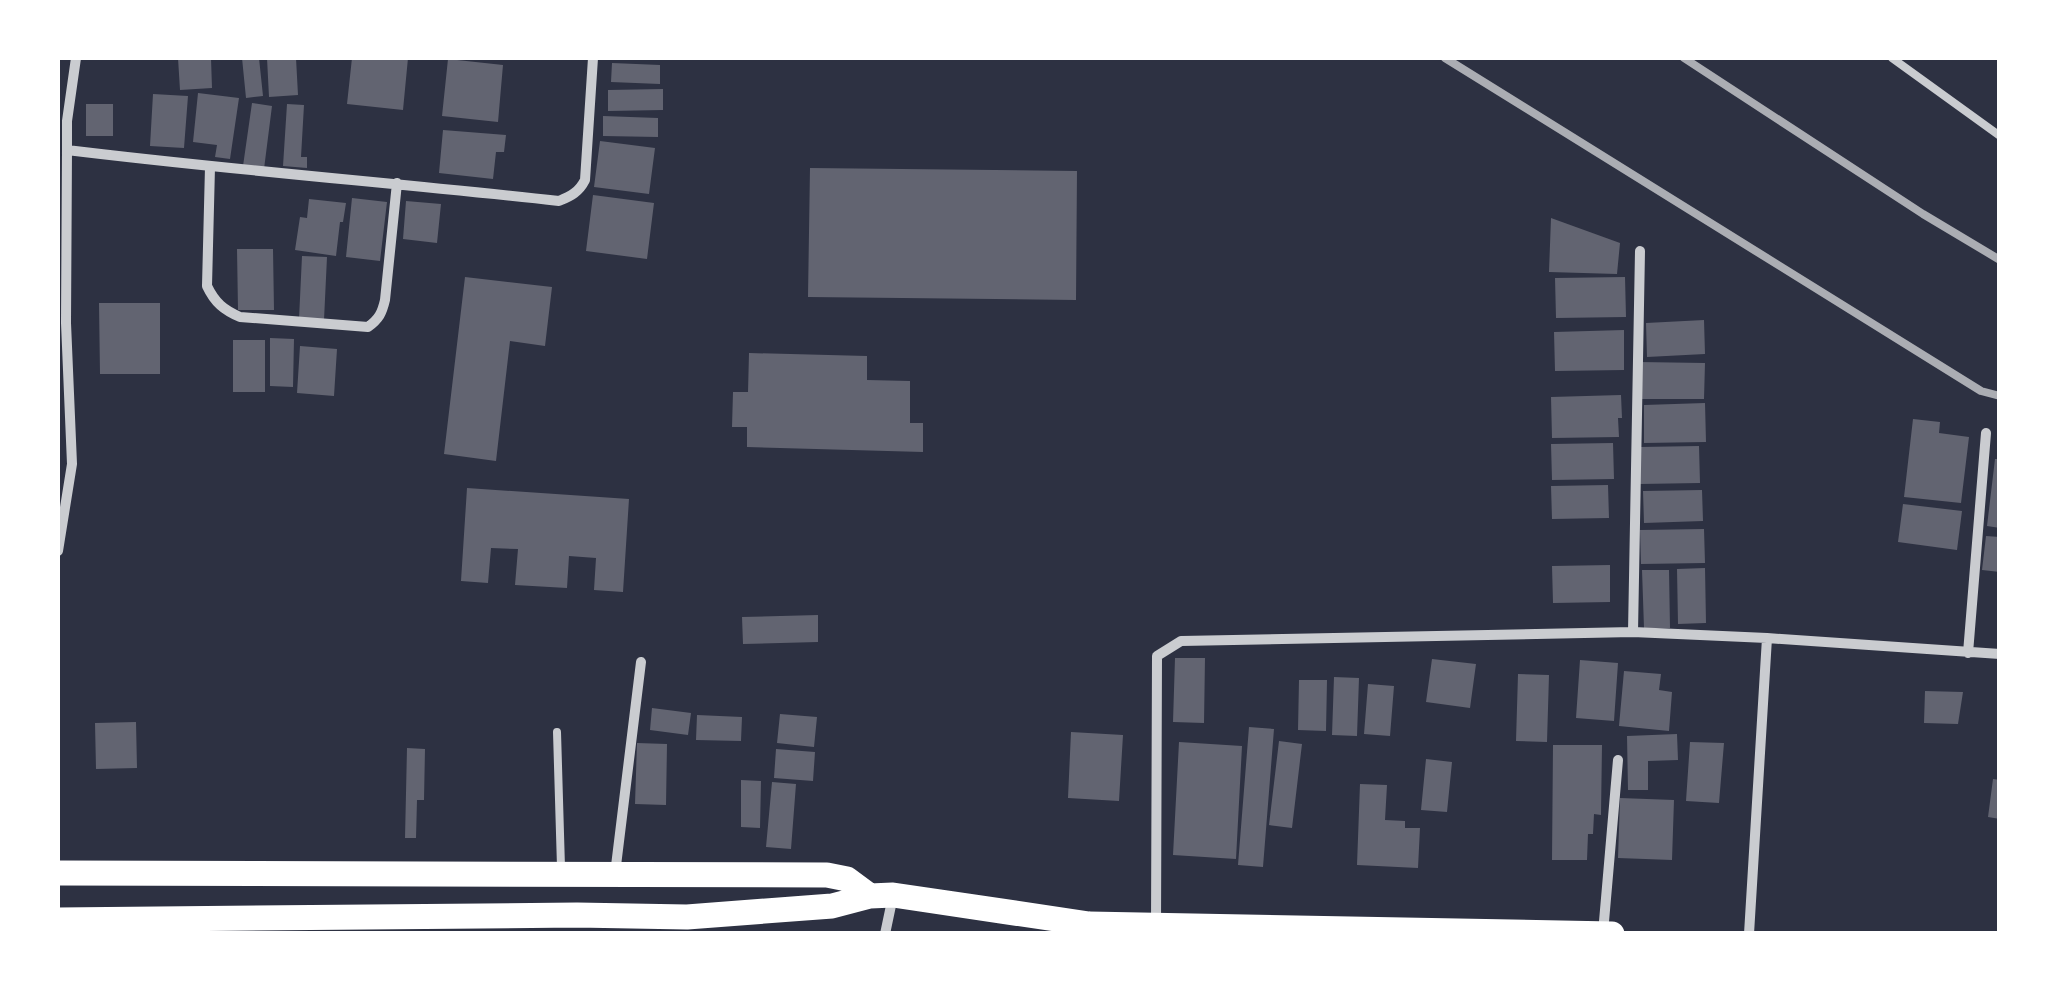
<svg xmlns="http://www.w3.org/2000/svg" width="2057" height="991" font-family="'Open Sans',sans-serif">
  <rect width="100%" height="100%" fill="#2d3142"/>
  <path fill="#626471" d="M178,58H211L212,88L180,90Z
    M242,58H259L263,96L246,98Z
    M267,58H296L298,95L269,97Z
    M352,58H408L403,110L347,104Z
    M448,59L503,65L498,122L442,116Z
    M612,63L660,65V84L611,82Z
    M663,89V110L608,111V90Z
    M198,93L239,98L230,159L215,157L217,145L193,142Z
    M153,94L188,96L184,148L150,146Z
    M252,103L272,106L264,169L243,166Z
    M86,104H113V136H86Z
    M287,104L304,105L301,157H307V168L283,166Z
    M603,116L658,118V137L603,136Z
    M443,130L506,135L504,152H496L493,179L439,173Z
    M600,141L655,148L649,194L594,187Z
    M810,168L1077,171L1076,300L808,297Z
    M593,195L654,203L647,259L586,251Z
    M352,198L387,202L380,261L346,257Z
    M309,199L346,203L343,222H340L336,256L295,250L300,217L307,218Z
    M406,201L441,204L437,243L403,239Z
    M1551,218L1620,243L1617,274L1549,272Z
    M237,249H273L274,310H238Z
    M302,256L327,257L324,320L299,319Z
    M465,277L552,287L545,346L510,341L496,461L444,454Z
    M1625,277L1626,317L1556,318L1555,278Z
    M99,303H160V374H100Z
    M1704,320L1705,354L1647,357L1646,323Z
    M1624,330V370L1555,371L1554,332Z
    M270,338L294,339L293,387L270,386Z
    M233,340H265V392H233Z
    M300,346L337,349L334,396L297,393Z
    M749,353L867,356V380L910,381V423H923V452L747,447V427H732L733,392H748Z
    M1639,362L1705,363L1704,399H1639Z
    M1621,395L1622,418H1618L1619,437L1552,438L1551,397Z
    M1705,403L1706,442L1644,443V405Z
    M1913,419L1940,422L1939,433L1969,437L1961,503L1904,497Z
    M1613,443L1614,479L1552,480L1551,444Z
    M1699,446L1700,483L1640,484V447Z
    M1995,459H2000V528L1987,526Z
    M1608,485L1609,518L1552,519L1551,486Z
    M467,488L629,499L623,592L594,590L596,558L569,556L567,588L515,585L518,549L491,548L488,583L461,581Z
    M1702,490L1703,521L1644,523L1643,491Z
    M1903,504L1962,511L1957,550L1898,542Z
    M1704,529L1705,563L1641,564L1640,530Z
    M1986,536L2000,537V572L1982,570Z
    M1610,565V602L1553,603L1552,566Z
    M1705,568L1706,623L1678,624L1677,569Z
    M1642,570H1669L1670,628H1644Z
    M818,615V642L743,644L742,617Z
    M1175,658H1205L1204,723L1173,722Z
    M1432,659L1476,664L1470,708L1426,702Z
    M1580,660L1618,663L1614,721L1576,718Z
    M1624,671L1661,674L1659,690L1672,692L1669,731L1619,726Z
    M1518,674L1549,675L1547,742L1516,741Z
    M1334,677L1359,678L1357,736L1332,735Z
    M1299,680H1327L1326,731L1298,730Z
    M1368,684L1394,686L1390,736L1364,734Z
    M1925,691L1963,692L1958,724L1924,723Z
    M652,708L691,713L688,735L650,730Z
    M780,714L817,717L814,747L777,743Z
    M697,715L742,717L741,741L696,740Z
    M136,722L137,768L96,769L95,723Z
    M1249,727L1274,729L1263,867L1238,865Z
    M1071,732L1123,735L1119,801L1068,798Z
    M1677,734L1678,760L1648,761V790H1628L1627,736Z
    M1279,741L1302,744L1292,828L1269,825Z
    M1179,742L1242,746L1236,859L1173,855Z
    M1690,742L1724,743L1719,803L1686,801Z
    M637,743L667,744L666,805L635,804Z
    M1553,745H1602L1601,815L1594,814L1593,834H1588L1587,860H1552Z
    M407,748L425,749L424,800H417L416,838H405Z
    M776,749L815,752L813,781L774,778Z
    M1426,759L1452,762L1447,812L1421,810Z
    M1993,779L2000,780V819L1988,817Z
    M741,780L761,781L760,828L741,827Z
    M772,782L796,784L791,849L766,847Z
    M1360,784L1387,785L1385,820L1405,821V828H1420L1418,868L1357,865Z
    M1620,798L1674,800L1672,860L1618,858Z"/>
  <g fill="none" stroke-linecap="round" stroke-linejoin="round">
    <path stroke="#caccd0" stroke-width="8" d="M1892,58L2000,136
      M557,732L561,867"/>
    <path stroke="#caccd0" stroke-width="10" d="M67,150C230,170 395,183 559,201C571,196 579,192 585,180L593,58
      M210,167L207,286C215,303 224,310 240,317L368,327C379,319 382,313 385,300L397,183
      M58,551L72,464L66,323L67,150V121L76,58
      M1633,632L1640,251
      M1968,653L1986,433
      M615,874L641,662
      M1156,926L1157,656L1181,641L1633,632L1767,638L2000,654
      M1603,933L1618,760
      M885,934L893,896
      M1749,934L1767,638"/>
    <path stroke="#fff" stroke-width="25" d="M58,873L827,875L847,879L870,896
      M58,920L577,915L687,917L832,906L870,896L893,895L1089,924L1612,934"/>
    <path stroke="#abadb3" stroke-width="8" d="M1445,58L1981,391L2000,396
      M1684,58L1923,214L2000,260"/>
  </g>
  <rect width="2057" height="991" fill="none" stroke="#ffffff" stroke-width="120"/>
</svg>
